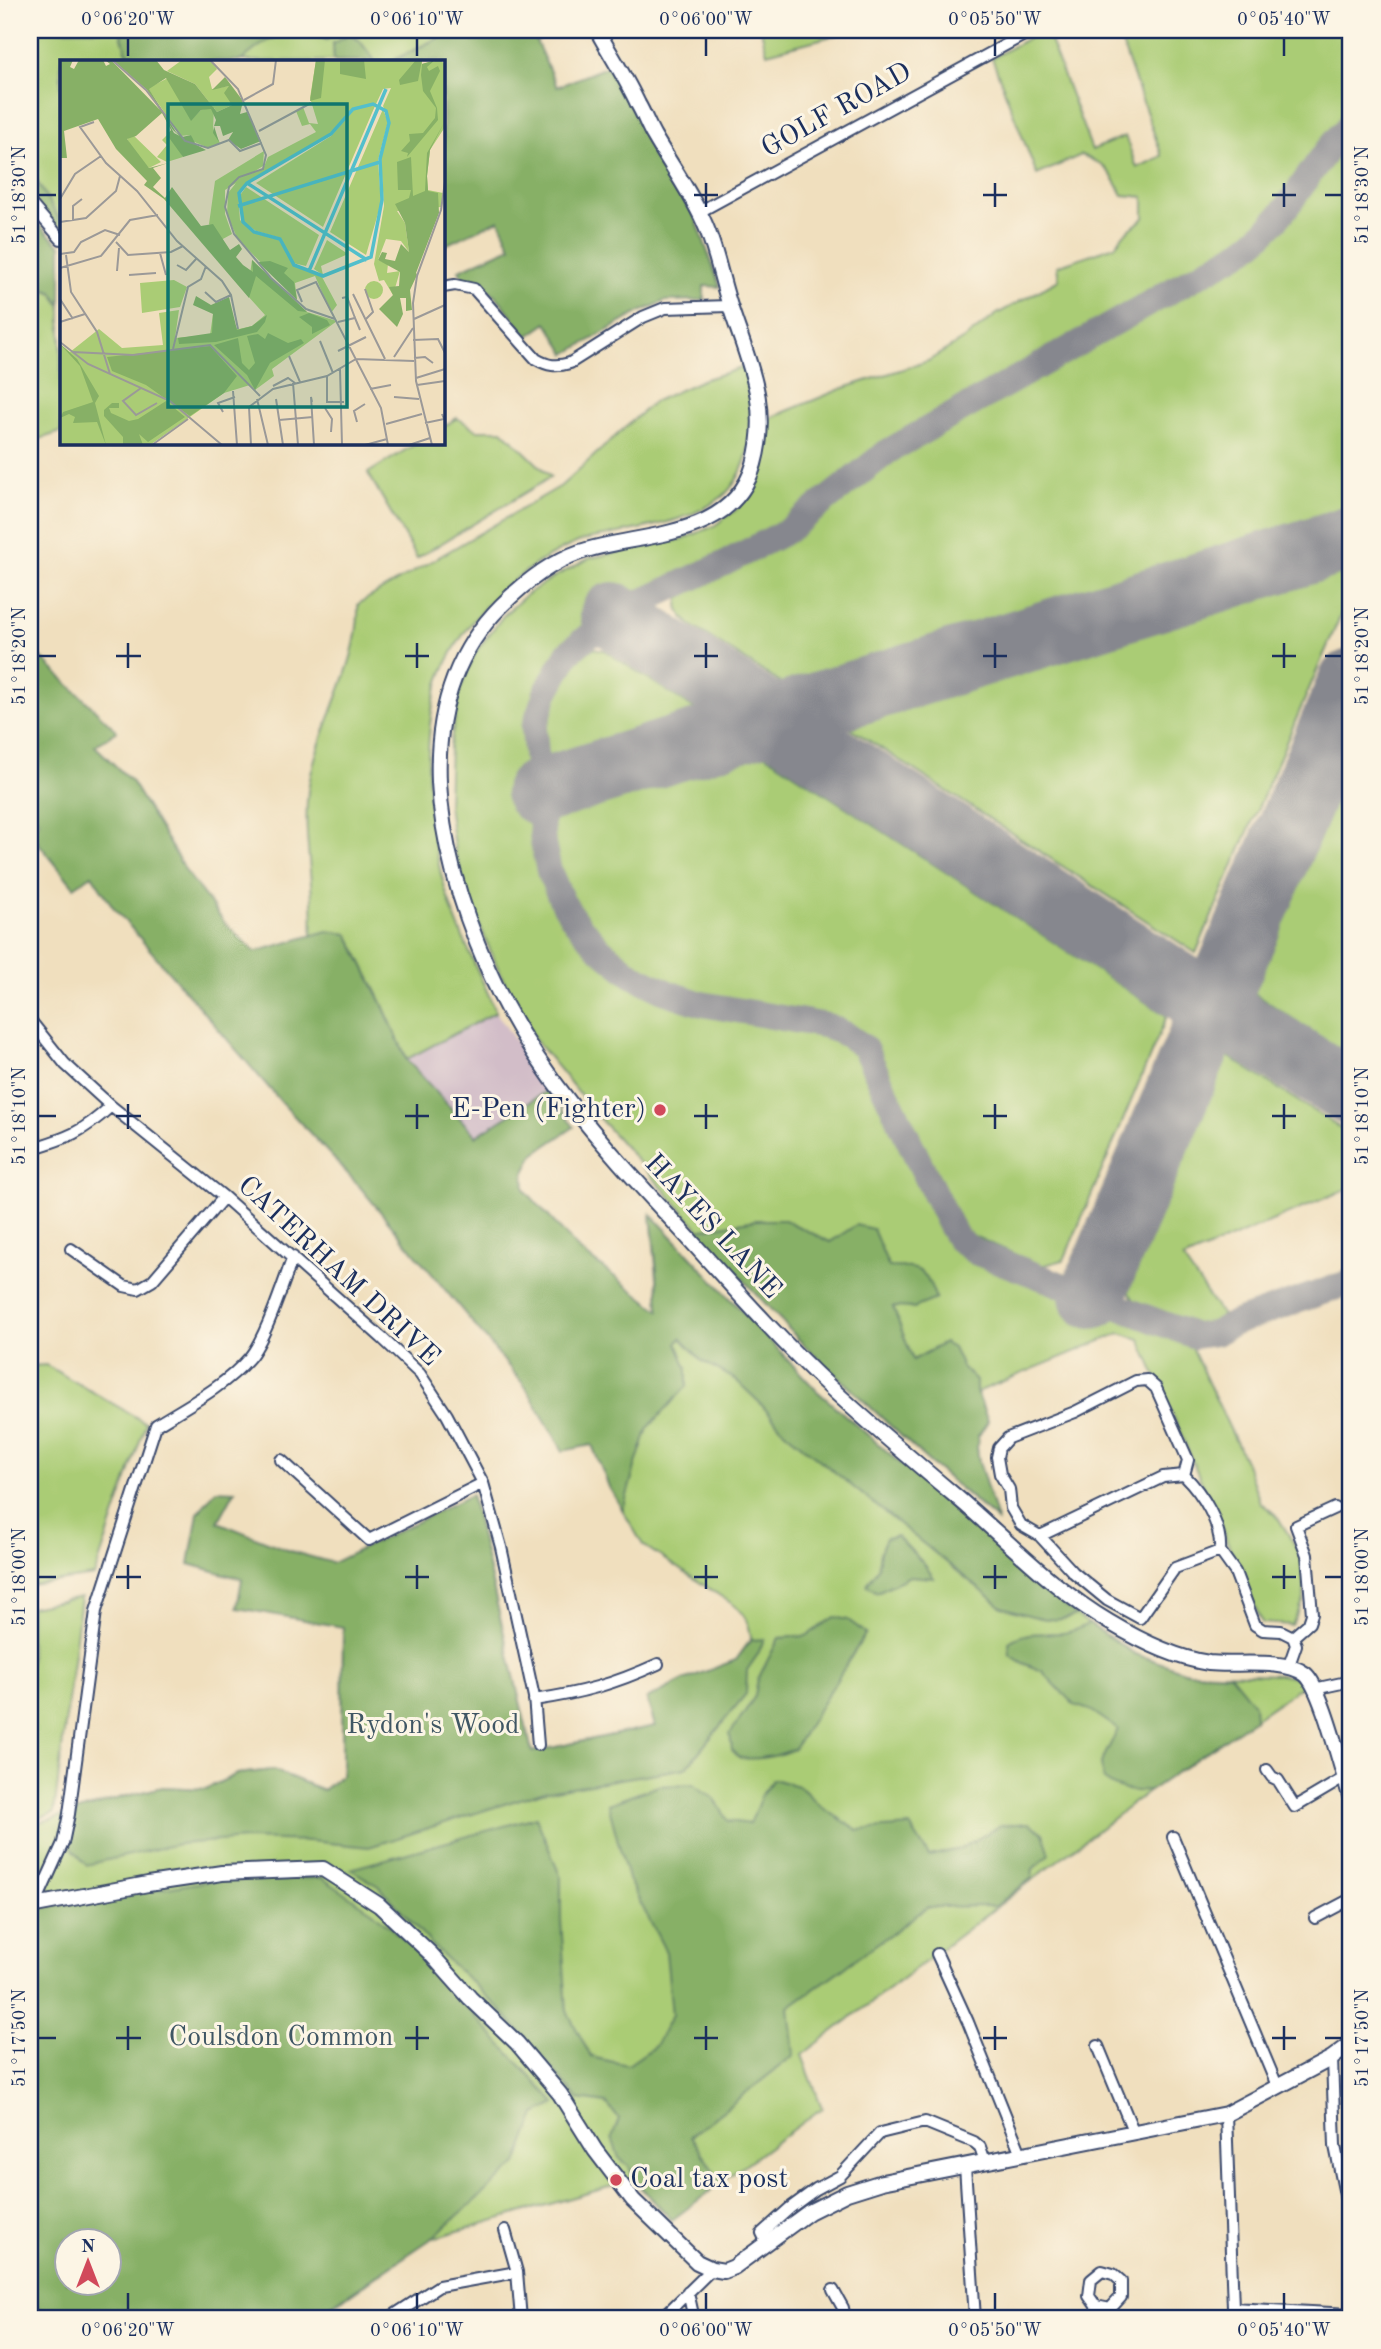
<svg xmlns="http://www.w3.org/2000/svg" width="1381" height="2349" font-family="'Old Standard TT',serif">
  <rect width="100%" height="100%" fill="#fcf5e5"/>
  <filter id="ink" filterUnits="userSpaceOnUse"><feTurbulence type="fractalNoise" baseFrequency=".0143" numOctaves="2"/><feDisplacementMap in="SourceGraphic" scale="14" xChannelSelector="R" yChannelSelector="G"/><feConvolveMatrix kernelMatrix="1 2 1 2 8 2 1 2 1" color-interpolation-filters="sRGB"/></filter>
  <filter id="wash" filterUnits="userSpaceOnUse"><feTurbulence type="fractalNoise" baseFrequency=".00686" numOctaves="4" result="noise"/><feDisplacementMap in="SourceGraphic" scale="28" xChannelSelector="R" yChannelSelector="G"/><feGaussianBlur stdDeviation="1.57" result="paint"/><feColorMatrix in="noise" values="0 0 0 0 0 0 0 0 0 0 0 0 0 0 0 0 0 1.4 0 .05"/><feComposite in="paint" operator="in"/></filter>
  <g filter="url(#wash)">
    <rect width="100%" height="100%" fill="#f0dfbe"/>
    <path fill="#d2bdc8" d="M496,1012L548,1090L476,1136L407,1059Z"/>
    <path fill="#aacc75" stroke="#627e6a" stroke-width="2" fill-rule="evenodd" d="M30,30H120L126,50L133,61H61V222L30,170Z
      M342,30H454L392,61H375L359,40L333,43L334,61H241C257,47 277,31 300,31C309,32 319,37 327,39Z
      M761,30H855L767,53Z
      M1043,30H1046L1092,150L1125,136L1137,168L1162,156L1117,30H1351V113C1340,125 1329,138 1319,151C1291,187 1277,214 1239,242L885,445L784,524L624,599L591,622L564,648L541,688L528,728L537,846L543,872L556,903L571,925L595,953L628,979L665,999L701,1011L825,1033L844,1042L861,1054L943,1226L953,1243L972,1257L1189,1342L1246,1463L1260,1502L1277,1516L1304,1560V1600L1292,1625L1262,1623L1140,1339L1120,1333L977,1392L988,1421L978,1437L977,1448L979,1462L997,1521L926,1459L802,1343L600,1119L535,1040L500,973L471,906L455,853L448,805L450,746L460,690L475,653L503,616L527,594L554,577L590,558L683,539L714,526L737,509L752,488L764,464L770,418L841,389L928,361L967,337L997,314L1059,280L1057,266L1115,246L1124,234L1144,218V197L1123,195C1111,172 1106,164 1081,155L1037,175L992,58Z
      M1351,137V591L1196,953L691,625C672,610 675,596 694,584L792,539L898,456L1169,302L1256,249L1286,224Z
      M30,285L52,292L61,306V432L30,442Z
      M745,367C747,377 751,388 752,398C755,430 748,474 723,496C692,521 647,527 609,535C599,537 588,538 578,542C521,566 468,613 443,671C420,724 427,818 441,874C453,922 477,967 496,1012L407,1059L381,1001L348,934L312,936C316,888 302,838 308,791C316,728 361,667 358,604L561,486L653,402L702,380Z
      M457,418L477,430H502L551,477L417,558L368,473L417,443H443V427Z
      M593,648L604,650L1167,1016L1064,1260L1041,1266L965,1232L875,1043C861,1033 846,1021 829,1016C800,1008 765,1005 735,1000C716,997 696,994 678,988C629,970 584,931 563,884C546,845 547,784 544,742C542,717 562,674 579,655C582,651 588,650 593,648Z
      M1351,764V1057L1254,993Z
      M1226,1055L1351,1135V1187L1183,1259L1223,1317L1198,1329L1141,1309L1129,1293V1281Z
      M651,1214L817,1391L1076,1615L1135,1654L1187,1672L1280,1675L1297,1678L1305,1684L1149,1791L802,2055L822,2108L671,2219L633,2180L430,2239L315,2319H30V1825L162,1787L206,1789L237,1774L273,1770L323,1790L342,1775L343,1627L471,1495L532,1752L655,1726L647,1699L684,1680L736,1660L751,1639C750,1624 745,1615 734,1605L643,1545L609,1487L660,1311ZM66,2240H108V2282H66Z
      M46,1365L146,1423L94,1576L30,1585V1366Z
      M81,1597L54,1813L30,1821V1607Z"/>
    <path fill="#87b066" stroke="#517062" stroke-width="2" fill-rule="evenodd" d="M120,30H342L327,40C319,37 309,32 300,31C278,31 257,47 241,61H133L126,50Z
      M454,30H562L536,41L557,87L611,65L694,213L720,287L704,286V300L665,301L640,312L566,354L547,323L527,337C510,315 494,282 464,280L459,270L511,247L499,220L443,246V61H392Z
      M349,35L359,40L375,61H334L333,43Z
      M30,170L61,222V231L34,202L30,194Z
      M30,212L43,229L61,246V306L52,292L30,285Z
      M30,647L117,731L95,746L131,781L187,873L225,923L255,952L327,931L348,934L381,1001L406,1059L476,1136L548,1090L574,1127L534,1154L524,1174L525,1190L579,1250L659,1310L657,1271L651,1214L817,1391L1076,1615C1053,1626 1026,1614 1002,1607L785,1432L760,1403L735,1379L702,1361L681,1338L677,1343L687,1368V1386L648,1428L635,1467L623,1510L609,1487L592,1445L563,1451L525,1386L360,1187L283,1104L113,907L92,875L74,887L30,833L39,821L30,811Z
      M756,1220H785L830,1242L856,1225L873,1229L889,1267C921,1267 925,1268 936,1299L914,1308L893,1307L913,1360L944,1343L953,1348L962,1367L976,1381V1392L988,1421L978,1436L977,1448L979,1462L997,1520L926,1459L802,1343L697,1230Z
      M216,1490L235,1491L218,1522L290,1551L333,1563L471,1495L532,1752L655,1726L647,1699L684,1680L736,1660L751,1640L764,1639L758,1654L747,1670L746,1694L686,1768L542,1792L369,1847L309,1841L247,1839L178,1844L86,1865L69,1844L76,1812L119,1798L162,1787L206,1789L237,1774L273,1770L323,1790L342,1775L343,1627L237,1608L242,1579L189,1564L198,1513Z
      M897,1536L924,1564L934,1578L910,1576L877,1592L867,1585L878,1567L880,1552L886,1538Z
      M834,1617L848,1620L866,1633L794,1749C776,1757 760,1760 740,1758L732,1750L730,1734L755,1696L758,1679L779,1638L806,1636Z
      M1089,1624L1135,1654L1187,1672L1230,1674L1254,1704L1255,1719L1149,1791C1131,1792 1118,1791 1103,1779L1101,1763L1118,1729L1092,1711L1074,1705L1042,1671L1023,1663L1010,1655L1009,1642C1027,1630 1043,1634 1063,1633C1072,1632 1081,1627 1089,1624Z
      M773,1779L799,1786L823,1808L858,1830L910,1826L929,1856L960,1849L1001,1825L1029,1823L1043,1833L1050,1854L1033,1869L1032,1878L996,1906L928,1907L789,2007L794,2055L691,2136L721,2183L672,2220L633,2179L629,2166L619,2158L612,2138L619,2119L606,2103L578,2099L501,2010L436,1949L379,1886L350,1869L536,1817L561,1878V1920L567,2011L591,2057L628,2065L655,2046L672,2015L666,1952L628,1879L608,1804L658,1786L693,1784L715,1799L728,1821L750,1824L761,1796Z
      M322,1878L373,1912L409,1944L556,2104L536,2114L517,2164L431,2239L311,2319H53L30,2301V1910L222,1879ZM66,2240H108V2282H66Z"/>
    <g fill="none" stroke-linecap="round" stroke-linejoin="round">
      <path stroke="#86878e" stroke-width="26" d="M1351,123C1342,134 1331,144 1323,156C1295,193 1283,221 1243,250L887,452L787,531L725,563L613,615L568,653L546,693L534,728L543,844L549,871L562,901L575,921L600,949L632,975L666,992L702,1004L828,1026L847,1035L864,1047L949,1224L958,1239L975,1252L1195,1336L1216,1333L1234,1323L1351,1282"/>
      <path stroke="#86878e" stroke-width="66" d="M613,615L1214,1008L1351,1093
        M538,792L1351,538
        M1092,1296L1351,682"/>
    </g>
  </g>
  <g filter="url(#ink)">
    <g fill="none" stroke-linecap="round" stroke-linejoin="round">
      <defs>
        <path id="minor" d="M30,203L61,239
          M699,212L1033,30
          M443,287L455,285L474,289L536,359C548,366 556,367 570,363L643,317L665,308L729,306
          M30,1020L65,1064L111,1106L224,1197L382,1338L420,1374L447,1415L483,1483L501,1547L534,1697L538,1745
          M30,1149C67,1138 82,1133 111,1106
          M71,1249L124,1286L138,1289L152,1281L224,1197
          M281,1460L369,1540L483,1483
          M1346,1505L1351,1503
          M1040,1536L1163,1477L1184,1475
          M1220,1551L1175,1568L1140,1618L1107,1600L1073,1572L1040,1536L1021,1525L1011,1508L1009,1489L1000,1474L997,1457L999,1448L1008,1438L1075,1412L1136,1381L1147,1380L1156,1388L1188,1460L1184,1475C1202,1493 1222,1524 1220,1551L1235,1572L1255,1625L1263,1630L1281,1631L1293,1637L1296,1645L1288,1668
          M1293,1637L1309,1623L1312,1614L1307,1555L1296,1526L1335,1508
          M1314,1689L1351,1681
          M534,1700C582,1693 614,1684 658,1664
          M1267,1770L1272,1777L1278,1780L1295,1807L1344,1778
          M1173,1837L1278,2088
          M35,1905L63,1843L69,1814L96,1611L156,1425C188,1405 224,1387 249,1358C266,1338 283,1283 293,1257
          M1315,1918L1351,1899
          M937,1954L968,2022L1021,2154
          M1098,2046L1134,2133
          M1332,2058L1335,2146L1351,2224
          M1226,2114L1233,2308L1351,2314
          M965,2166L975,2319
          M505,2230L517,2272L521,2319
          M767,2243L762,2233L790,2208L816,2189L840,2176L880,2133L925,2122L974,2142L980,2147L985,2161
          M833,2290L843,2308L845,2319
          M688,2292L694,2319
          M1110,2309L1096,2306L1089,2296L1091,2280L1102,2271L1113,2274L1121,2281V2297L1110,2309L1111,2319
          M388,2319L439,2286L517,2272
          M661,2319L712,2269"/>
        <path id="tertiary" d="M597,30C610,54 626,78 638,104C644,114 648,126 654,136C670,164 689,190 703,220C717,249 721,281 732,312C750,366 770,406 754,464C732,541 640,532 580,552C551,562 523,584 501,606C403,705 438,855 488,969C530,1066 602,1144 673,1221C725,1278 775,1336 831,1388C873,1427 916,1463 959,1499C1008,1541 1053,1589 1109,1622C1139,1640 1174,1658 1209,1663C1235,1666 1284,1658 1305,1674C1322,1687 1342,1773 1351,1798
          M30,1906L148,1884L222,1873L323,1869L379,1905L430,1953L470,1998L517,2043L560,2094L595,2150L633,2200L697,2262L712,2269L724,2271L734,2267L809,2212L847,2193L882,2182L1226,2114L1332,2058L1351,2044"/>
      </defs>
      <use href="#minor" stroke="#3b496c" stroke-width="14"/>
      <use href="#tertiary" stroke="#3b496c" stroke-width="18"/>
      <use href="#minor" stroke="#fff" stroke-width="10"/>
      <use href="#tertiary" stroke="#fff" stroke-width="14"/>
    </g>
  </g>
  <path fill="none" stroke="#1b2f5e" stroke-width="2.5" d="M128,38V56M417,38V56M706,38V56M995,38V56M1284,38V56M706,183V207M995,183V207M1284,183V207M38,195H56M694,195H718M983,195H1007M1272,195H1296M1325,195H1342M128,643V668M417,643V668M706,643V668M995,643V668M1284,643V668M38,656H56M116,656H141M405,656H429M694,656H718M983,656H1007M1272,656H1296M1325,656H1342M128,1104V1129M417,1104V1129M706,1104V1129M995,1104V1129M1284,1104V1129M38,1116H56M116,1116H141M405,1116H429M694,1116H718M983,1116H1007M1272,1116H1296M1325,1116H1342M128,1565V1589M417,1565V1589M706,1565V1589M995,1565V1589M1284,1565V1589M38,1577H56M116,1577H141M405,1577H429M694,1577H718M983,1577H1007M1272,1577H1296M1325,1577H1342M128,2026V2050M417,2026V2050M706,2026V2050M995,2026V2050M1284,2026V2050M38,2038H56M116,2038H141M405,2038H429M694,2038H718M983,2038H1007M1272,2038H1296M1325,2038H1342M128,2293V2310M417,2293V2310M706,2293V2310M995,2293V2310M1284,2293V2310"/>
  <g fill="#d1495b" stroke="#fcf5e5" stroke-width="2.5">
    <circle cx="660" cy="1110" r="7"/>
    <circle cx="616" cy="2180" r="7"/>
  </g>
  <g text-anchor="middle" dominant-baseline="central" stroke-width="6" stroke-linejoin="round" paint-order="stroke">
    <g font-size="28" fill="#1b2f5e" stroke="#fcf5e5">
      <text transform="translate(837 111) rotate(-29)">GOLF ROAD</text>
      <text transform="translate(712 1227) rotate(47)">HAYES LANE</text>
      <text transform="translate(338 1272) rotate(43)">CATERHAM DRIVE</text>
    </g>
    <g font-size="28" fill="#1b2f5e" stroke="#fcf5e5" text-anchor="end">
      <text x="646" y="1110">E-Pen (Fighter)</text>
      <text x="630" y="2180" text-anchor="start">Coal tax post</text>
    </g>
    <g font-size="28" fill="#3f5664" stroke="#fcf5e5">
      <text x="433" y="1726">Rydon's Wood</text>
      <text x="281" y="2038">Coulsdon Common</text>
    </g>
  </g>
  <g transform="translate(60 60)">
    <rect width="385" height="385" fill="#f0dfbe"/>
    <path d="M122,0H150L157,9L149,17L152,29L169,26L172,45L157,52L154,48L153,69L160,83L149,88L132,81L131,75L120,76L88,28L108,18L131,60L141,50L153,47L135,24L107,11ZM256,0H362V4L380,0L385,4V67L370,90L367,116L368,130L383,133L381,147L337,151L345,163L349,192L341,181L326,179L318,200L328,204L327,213L340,211L333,235L324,220L319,221L314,204L324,146L321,99L330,63L323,46L331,28L323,29L316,44L293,48L268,75L189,121L178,132L180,160L194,173L219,180L234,206L262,217L277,245L271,253L255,216L235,223L237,240L177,178L167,154L168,133L180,118L203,109L208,97L256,72L250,64L242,66L236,51L243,47L249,63L258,64L250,38ZM307,45L315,46L263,167L196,123L271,76L294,50ZM323,49L328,62L318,100L321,143L306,195L270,172ZM72,74L101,102L89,108L79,100L67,79ZM107,75L115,81L123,97L107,102L97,97L107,85L102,80ZM204,91L203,106L165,130V154L172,174L161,180L149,164L155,121ZM186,127L259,175L246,206L233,203L221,178L196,171L183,162L178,138ZM267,180L288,194L261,206L263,215L254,209ZM192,200L247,252L277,261L212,309L214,316L195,330L190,325L164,333L90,385H0V284L10,292L39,269L62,288L103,285L99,253L119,250L115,278L150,275L153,254L179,269L192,266L205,255L187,235ZM114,220L127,227L120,247L82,253L80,223ZM305 230a9 9 0 1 1 18 0a9 9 0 1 1-18 0Z" fill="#aacc75"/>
    <path d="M0,0H13L10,7L14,9L19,0H43L46,6L50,4L45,0H51L103,53L114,73L146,90L123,97L107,75L111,70L102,53L76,76L67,79L89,108L108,103L93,108L101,118L93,127L105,138L112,127L141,166L153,164L170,190L179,184L182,189L176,197L183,205L193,212L192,200L247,252L238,251L196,216L189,238L104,139L84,125L87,121L56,89L38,59L4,71L7,98H0ZM53,0H96L104,10L135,24L157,52L172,45L164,33L169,26L152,30L165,17L183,41L180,54L187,52L201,81L181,89L168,80L173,72L163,76L160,66H154L159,82L153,73L154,66L156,60L151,49L141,50L131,61L106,18L89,29L116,72L122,77L131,75L136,85L125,81L113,70L87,30ZM256,0H265L261,38L250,41ZM280,0H304L306,19L280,14ZM356,0H362L358,21L340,25L339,20ZM375,0L367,7L369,11L378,6L380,11L370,31L377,48L378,60L347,97L348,93L341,91L350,81L349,74L363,73L375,58L376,48L363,31L361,15L362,4ZM384,63L370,90L367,116L368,131L378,133L379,153L356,213L349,196L357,215L350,230L352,250L346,251V238H340L343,254L337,267L319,249L333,235L329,227L339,226L340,212L318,200L322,192L327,193L325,199L335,201L341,184L349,192L345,163L335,144L349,138L351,130H338L337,102L351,97L353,136L365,131L367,93ZM210,201L228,208L224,213L234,222L237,240L198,202ZM136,236L151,245L169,237L177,270L192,266L207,255L205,262L197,272L156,282L119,284L118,278L152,273L153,254L133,245ZM249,253L267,260L270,265L252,274V267L239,257ZM208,273L228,283L241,279L244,283L210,303L195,330L187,315L154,285L178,278L182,303L189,310L195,303L187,276L198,274L205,279ZM0,284L17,299L39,336L35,343L46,385L37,362L13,363L15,357L9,354L0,358L3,352L33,342L20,306ZM150,286L177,316L164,333L130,356L86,325L52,311L47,297ZM106,341L125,357L88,382L79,374L83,385H63V377L44,356V350L52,343H59V348H49L51,353L69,361L78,359Z" fill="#87b066"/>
    <path fill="none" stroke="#53bfcc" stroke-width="3.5" d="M313,44L326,51L329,63L320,99L322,140L311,197L263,216L234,205L220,179L194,172L183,162L179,133L187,123L271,74L293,49ZM187,123L307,200M178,146L320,102M249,211L326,29"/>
    <path fill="none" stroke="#9b9998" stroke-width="2" d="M52,0L86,30L125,81L148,88L169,80L180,91L202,83M150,0L178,29L206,95L203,109L179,117L169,127L165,147L174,174L211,218L246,249L275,259M184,40L213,24L216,0M34,62L20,67L46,103L77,131L117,181L162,221L171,235L178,269M199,71L251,43M0,139L15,114L41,96M13,161V146L22,139M0,162L26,158L56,131L60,116M56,182L68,195L111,192L123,186M100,193L106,215M0,194L14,192L21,182L45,170L60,175M6,195L11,232L37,272L50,314M117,205L126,210L137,198M0,208L41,196L70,160L98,155M57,211L59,188M69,215L96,213M305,229L313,252L306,259M145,232L156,242L171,235M293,234L325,299M282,238L287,237L295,258M0,239L13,259M242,242L237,230L256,222L321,348L328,385M354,259L385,245M0,262L25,254M278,262L295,258L300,270M353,280L378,279L385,293M260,281L273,313M0,282L28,304L110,341L162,385M113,289L128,227L141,219L146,206M278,291L306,277M13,292L73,295L150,285L200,336M229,296L240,322M334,297L353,268M354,298L365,297L373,303M280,309L282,385M267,316V342H284M356,318L385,309M233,323L238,385M357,325L385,321M213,326L228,318L235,323M81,328L63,341L76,355L97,343M310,329L331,325M173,331L177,385M334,337L359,339M197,339L208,385M216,339L223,385M252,342L251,337L254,385M265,348L272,359L271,372M163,352L158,343L175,337M219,360L253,357M297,362L294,351L305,344M365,363L384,359L382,354M326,364L362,354M92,385L128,359M191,385L189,347L213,329L267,316L296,299L354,301M305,385L327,379M349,385L370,378M372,385L356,321L353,243L357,216L381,150L385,122"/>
    <path fill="#0f766e" fill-opacity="0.15" stroke="#0f766e" stroke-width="3.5" d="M108,44H287V347H108Z"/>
    <rect width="385" height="385" fill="none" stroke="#1b2f5e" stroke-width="3.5"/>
  </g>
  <rect width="1381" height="2349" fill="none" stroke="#fcf5e5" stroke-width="77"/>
  <g transform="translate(88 2262)"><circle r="33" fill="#fcf5e5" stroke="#a2a6af" stroke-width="2"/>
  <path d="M0-5L12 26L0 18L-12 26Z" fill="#d1495b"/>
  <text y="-10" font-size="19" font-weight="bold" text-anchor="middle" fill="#1b2f5e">N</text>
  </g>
  <rect x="38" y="38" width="1304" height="2272" fill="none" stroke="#1b2f5e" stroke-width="2.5"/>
  <g font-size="18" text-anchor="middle" fill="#1b2f5e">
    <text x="128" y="25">0°06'20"W</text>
    <text x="417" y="25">0°06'10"W</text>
    <text x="706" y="25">0°06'00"W</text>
    <text x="995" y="25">0°05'50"W</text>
    <text x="1284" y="25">0°05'40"W</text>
    <text transform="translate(19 195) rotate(-90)" y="6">51°18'30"N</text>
    <text transform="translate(1362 195) rotate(-90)" y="6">51°18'30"N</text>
    <text transform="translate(19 656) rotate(-90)" y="6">51°18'20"N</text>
    <text transform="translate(1362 656) rotate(-90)" y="6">51°18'20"N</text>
    <text transform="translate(19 1116) rotate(-90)" y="6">51°18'10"N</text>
    <text transform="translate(1362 1116) rotate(-90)" y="6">51°18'10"N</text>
    <text transform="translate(19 1577) rotate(-90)" y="6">51°18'00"N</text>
    <text transform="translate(1362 1577) rotate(-90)" y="6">51°18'00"N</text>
    <text transform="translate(19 2038) rotate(-90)" y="6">51°17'50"N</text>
    <text transform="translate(1362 2038) rotate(-90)" y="6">51°17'50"N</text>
    <text x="128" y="2336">0°06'20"W</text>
    <text x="417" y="2336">0°06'10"W</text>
    <text x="706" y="2336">0°06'00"W</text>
    <text x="995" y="2336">0°05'50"W</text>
    <text x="1284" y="2336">0°05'40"W</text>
  </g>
</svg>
